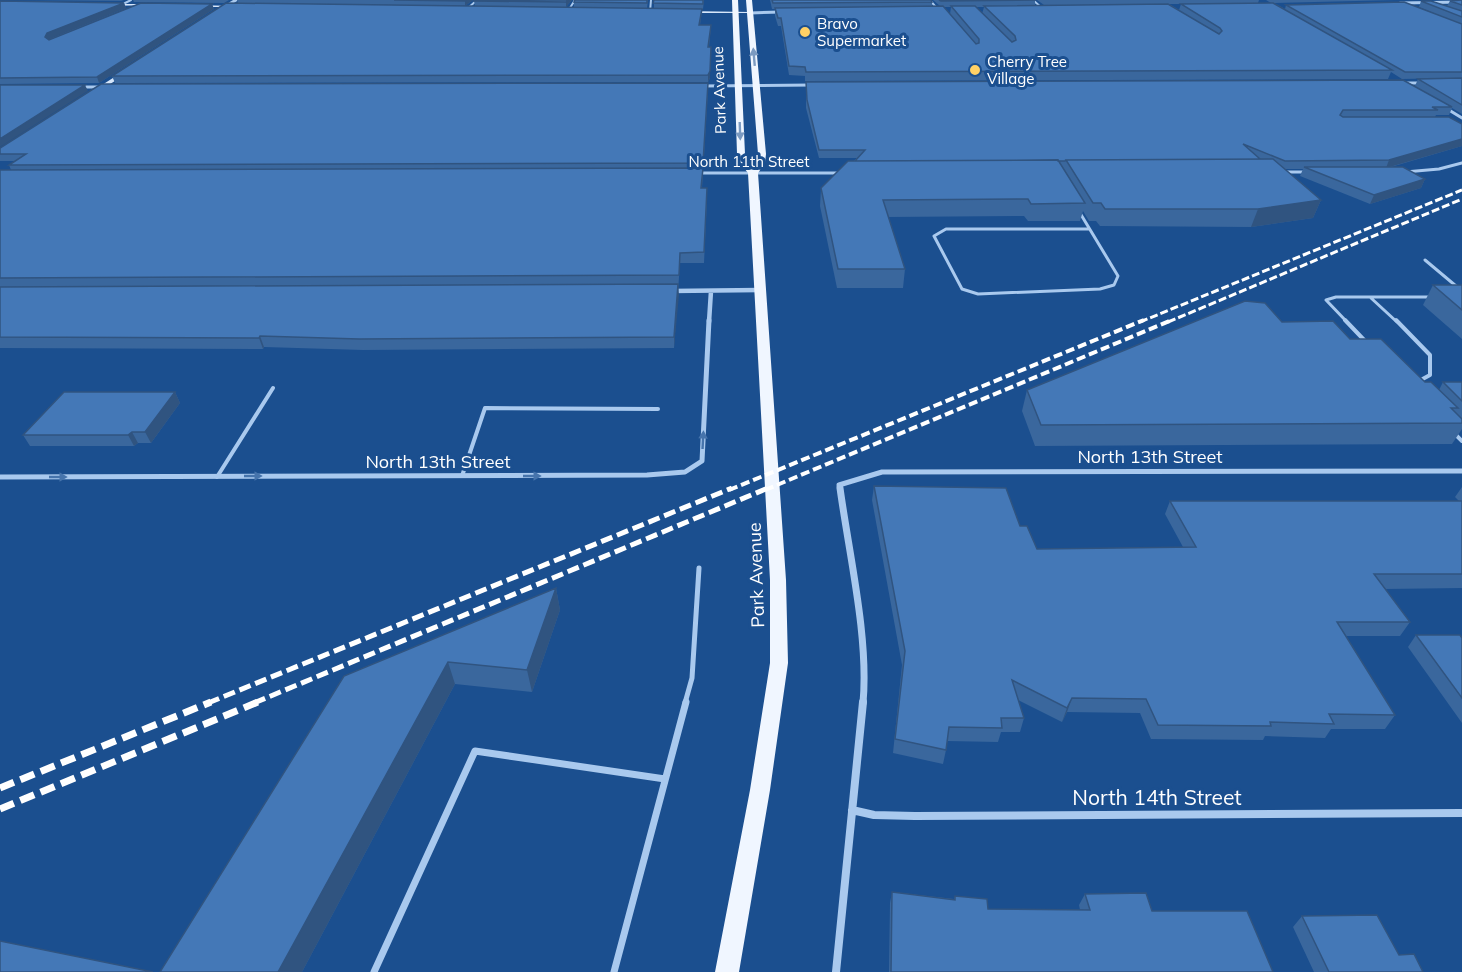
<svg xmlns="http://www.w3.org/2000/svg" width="1462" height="972" font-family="Mulish,sans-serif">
  <rect width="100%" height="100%" fill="#1b4f8f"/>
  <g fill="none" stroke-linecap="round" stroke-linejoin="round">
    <path stroke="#a9c9ee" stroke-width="2" d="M930,0L939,11
      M1033,0L1043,9
      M121,5L131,0
      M467,9L477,0
      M568,11L575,0
      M650,12L651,0"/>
    <path stroke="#a9c9ee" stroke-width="3" d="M1080,213L1118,276L1114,285L1100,289L978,294L962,289L934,236L946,229H1089
      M1425,260L1462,291
      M1371,298L1397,322
      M1347,322L1326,300L1336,297H1433"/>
    <path stroke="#a9c9ee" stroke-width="4" d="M1345,320L1366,342
      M1396,320L1430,355V375L1419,381
      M1453,432L1462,441
      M462,476L485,408L658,409
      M217,477L273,388"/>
    <path stroke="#a9c9ee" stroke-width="5" d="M685,703L692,678L699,568"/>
    <path stroke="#a9c9ee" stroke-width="7" d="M374,972L475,751L665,779
      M614,972L686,702"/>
    <path stroke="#a9c9ee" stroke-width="3" d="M1400,3L1462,2
      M226,6L236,0
      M750,13L781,12
      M1402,83H1424
      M700,86L812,85
      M79,87H104
      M1444,107L1462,118
      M1282,172H1310
      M1405,172L1439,169L1462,163
      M697,173H842"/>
    <path stroke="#a9c9ee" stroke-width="4.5" d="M671,291L760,290
      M709,322L711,291"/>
    <path stroke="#a9c9ee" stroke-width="5" d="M0,477L647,475L685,472L702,461L709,320
      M840,490L839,485L882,472L1462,471"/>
    <path stroke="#a9c9ee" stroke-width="7" d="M840,488C849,554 869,638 863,703"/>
    <path stroke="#a9c9ee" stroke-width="8" d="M852,810L874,815L915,816L1462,813
      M836,972L863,702"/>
    <path fill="#d6e6fa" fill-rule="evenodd" d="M109,4H152L154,5L107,6Z
      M194,5L236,6L238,7H196Z
      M685,11L750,12L752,13H683Z
      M127,69L129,72L96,93L91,92Z"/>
    <path fill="#f0f6ff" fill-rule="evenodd" d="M732,0H738L745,154L753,167L757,163L758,154L746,0H752L766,154L765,163L758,173L786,580L788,663L770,790L739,972H715L750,790L770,663V580L748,173L741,164L737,154Z"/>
    <path stroke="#fff" stroke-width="3" stroke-dasharray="8 3" stroke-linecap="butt" d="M1140,322L1462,190
      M1168,322L1462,199"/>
    <path stroke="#fff" stroke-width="4" stroke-dasharray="9 4" stroke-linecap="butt" d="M729,490L1144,320
      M765,490L1172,320"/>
    <path stroke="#fff" stroke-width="5" stroke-dasharray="12 5" stroke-linecap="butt" d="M208,703L732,488
      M254,703L768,488"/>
    <path stroke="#fff" stroke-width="7" stroke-dasharray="15 7" stroke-linecap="butt" d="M0,788L211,702
      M0,809L258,702"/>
  </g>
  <path fill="#3a679d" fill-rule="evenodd" d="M19,0H124L121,1Z
    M133,0H229L224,3L134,2Z
    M237,0H473L465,6L238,3Z
    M572,0L566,7H574V2L575,0H648L647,8H654V0H704L703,9H702L700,25H711L709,47L710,78L708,82L115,83L112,76L475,6L474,1Z
    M770,0H931L932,2V7L940,6L933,0H1035V5H1044L1037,0H1259L1258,3H1271L1266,0H1397L1274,3L1285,9L1286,5L1453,21L1419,7L1421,1L1447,6L1450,1L1462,0V114L1452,108L1449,115H1436L1435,117L1462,124V146L1391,167L1425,179L1421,188L1370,204L1300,176L1303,169H1284L1321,200L1313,218L1251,227L1100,226L1096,221H1089L1083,211L1080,221H1028L1024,216L888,217L905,269L903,288H837L820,206L821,188L857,158H819L806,108V82L1415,86L1418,79L1461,78L1402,79L1391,72L1388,79L805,81V76L789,75L781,26H778L775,16V9H772ZM1169,4H1181L1179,10ZM943,7H951L950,14ZM975,7H984L982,14Z
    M0,1L124,3L126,8L49,40L212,4L214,9L99,83L0,84Z
    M708,89L702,188L707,198L704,263H680L674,348L363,350L264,347L263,349L0,348V170H11L9,165L15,161H0V154Z
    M1433,285H1462V339L1423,305Z
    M1282,322L1350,339L1439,390L1443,382H1462V429L1452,444L1035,446L1022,411L1027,390Z
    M175,392L180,403L151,443H138L134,446H30L23,435Z
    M874,486L1020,526L1037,549L1183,547L1165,514L1170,501H1459L1455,497L1462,487V588L1385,589L1410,622L1400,636H1346L1395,715L1385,729H1331L1325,738L1265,736L1263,740L1151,739L1140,713L1067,712L1062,722L1018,700L1024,718L1020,732H1001L998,742L947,741L946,750L943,764L893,753L902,665L872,500Z
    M556,588L560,610L532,692L455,684L302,972H160L344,676Z
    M1416,635L1462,638V723L1408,647Z
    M892,892L954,899L955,896L988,909L1080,910L1079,905L1085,894L1152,911L1273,972H889L890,903Z
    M1302,916L1399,955L1423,972H1314L1293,927Z"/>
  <path fill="#305480" d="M466,0H473L465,6V1Z
    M568,0H572L566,7V2Z
    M124,3L126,8L50,39L48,43L45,37L47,33Z
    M212,4L214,9L99,83L97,77Z
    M711,47L710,78L708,82V75Z
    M85,85L88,91L0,147V139Z
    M1462,139V146L1386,168L1389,160Z
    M1425,179L1421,188L1370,204L1374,195Z
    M1321,200L1313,218L1251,227L1258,209Z
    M678,284L679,295L674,348V337Z
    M260,336L264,347L263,349L259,338Z
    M175,392L180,403L151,443L145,432Z
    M132,432L138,443L134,446L128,435Z
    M556,588L560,610L532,692L527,670Z
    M448,662L455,684L302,972H278Z
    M1072,698L1067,712L1062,722L1067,708Z"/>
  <path fill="#4478b7" stroke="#305480" stroke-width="1.5" d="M394,0H466L465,1Z
    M475,0H568L566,2L474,1Z
    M575,0H647V3L574,2Z
    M654,0H703V4L653,3Z
    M772,0H931L932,2L773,3Z
    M939,0H1036L941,1Z
    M1462,0V5L1450,1L1461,0Z
    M0,1L124,3L47,33L45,37L49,40L141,3L212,4L97,77L0,78Z
    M1421,1H1431L1462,11V17Z
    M1404,2L1462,24V72H1405L1286,5Z
    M226,3L702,9L699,25H711L708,47H711L710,71L708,75L112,76Z
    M1273,3L1392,70L806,72L805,67L789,66L781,18H778L775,8L943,6L976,44L979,43V39L951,6H975L1012,42L1016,40L1015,36L984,6L1168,4L1219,34L1222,31L1220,28L1181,4Z
    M1462,78V105L1418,79Z
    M1403,80L1452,107H1432L1438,110H1343L1340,115L1343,117H1449L1462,124V139L1389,160L1285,161L1243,144L1260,159L1066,160L1065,161H1058V160L855,161L865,150H819L807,100L806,82Z
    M708,83L703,163L9,165L26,154H0V148L101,84Z
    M0,85H85L0,139Z
    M1273,159L1321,200L1258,209H1105L1101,203H1093L1066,160Z
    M1058,160L1085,203L1031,204L1028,199L883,200L905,269H838L821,188L848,161Z
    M1304,167H1403L1425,179L1374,195Z
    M703,168L701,188H707L704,252L680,253L679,275L0,278V170Z
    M678,284L674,337L359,339L260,336L259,338L0,337V287Z
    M1433,285H1462V310Z
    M1245,301L1265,303L1282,322L1333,321L1350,339H1381L1425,382H1431L1458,408H1451L1462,419V423L1041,425L1027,390Z
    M1443,382H1462V401Z
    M64,392H175L145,432H132L128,435H23Z
    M874,486L1006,488L1020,526H1027L1037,549L1196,547L1170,501H1462V574H1374L1410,622H1337L1395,715L1329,714L1334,724L1270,722L1271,726L1158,725L1146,699L1072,698L1067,708L1012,680L1024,718H1001L1002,728L949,727L946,750L895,739L905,651Z
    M556,588L527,670L448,662L278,972H160L344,676Z
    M1416,635H1460L1462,638V698Z
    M892,892L955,900V896L987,899L988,909L1090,910L1085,894L1146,893L1152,911H1247L1273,972H891Z
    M1377,915L1399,955L1414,954L1423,972H1329L1302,916Z
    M0,941L153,972H0Z"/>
  <defs><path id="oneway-solid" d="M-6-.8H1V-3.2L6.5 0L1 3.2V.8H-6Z" transform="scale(1.5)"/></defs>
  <g fill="#7b9ac1">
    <use href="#oneway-solid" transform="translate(754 57) rotate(-95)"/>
    <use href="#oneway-solid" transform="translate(740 131) rotate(88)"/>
  </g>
  <g fill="#4674ac">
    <use href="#oneway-solid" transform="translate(703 440) rotate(-87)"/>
    <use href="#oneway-solid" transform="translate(253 476)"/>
    <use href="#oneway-solid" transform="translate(532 476)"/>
    <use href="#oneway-solid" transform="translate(58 477)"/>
  </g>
  <g fill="#ffd166" stroke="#1b4f8f" stroke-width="2">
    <circle cx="805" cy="32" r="6"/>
    <circle cx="975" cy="70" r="6"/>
  </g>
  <g text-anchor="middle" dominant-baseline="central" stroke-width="6" stroke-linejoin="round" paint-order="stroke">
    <g font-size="15" fill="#fff" stroke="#1b4f8f" text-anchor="start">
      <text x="817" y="23">Bravo<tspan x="817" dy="17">Supermarket</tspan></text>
      <text x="987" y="61">Cherry Tree<tspan x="987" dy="17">Village</tspan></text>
    </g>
    <g font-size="15" fill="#fff" stroke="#1b4f8f">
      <text transform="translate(719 90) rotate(-92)">Park Avenue</text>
      <text x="749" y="161">North 11th Street</text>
    </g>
    <g font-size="18" fill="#fff" stroke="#1b4f8f">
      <text x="1150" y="456">North 13th Street</text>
      <text x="438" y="461">North 13th Street</text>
      <text transform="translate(756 575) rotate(-92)">Park Avenue</text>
    </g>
    <g font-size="21" fill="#fff" stroke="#1b4f8f">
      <text x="1157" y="797">North 14th Street</text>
    </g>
  </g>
</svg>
